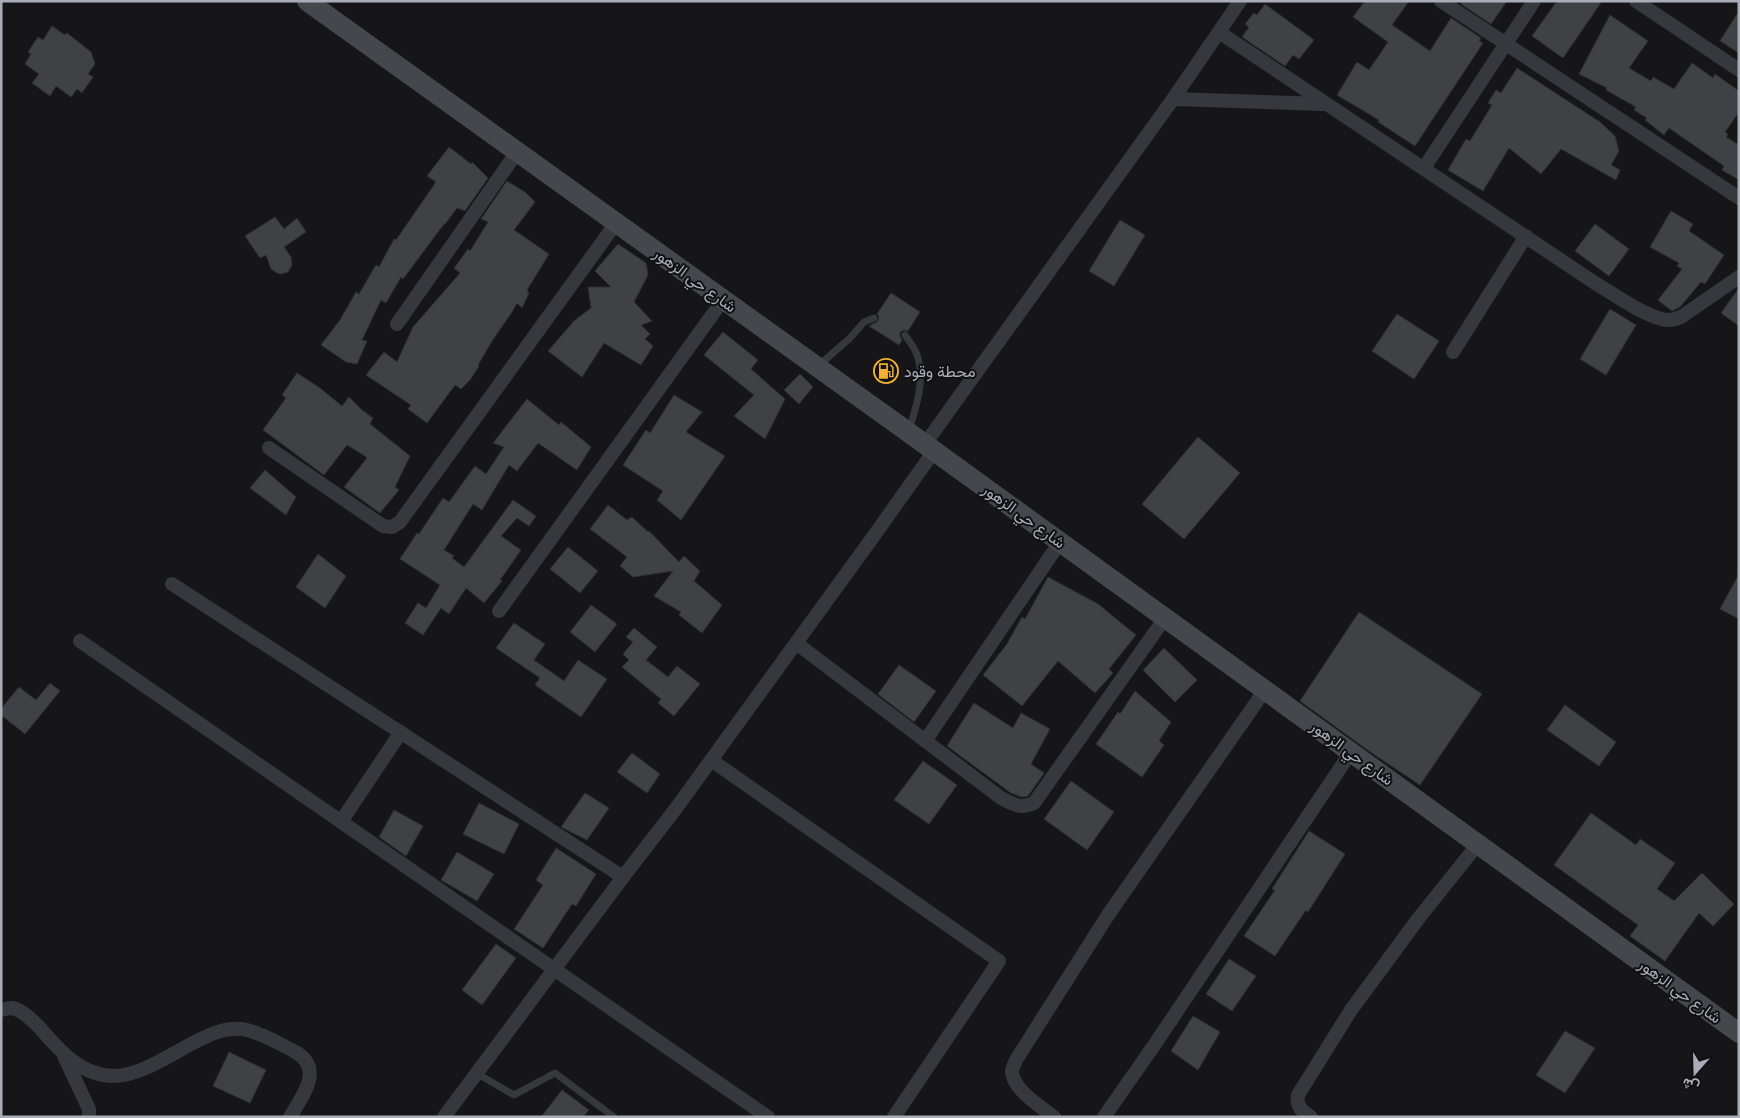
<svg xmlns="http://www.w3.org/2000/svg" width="1740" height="1118" font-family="'Fira Sans Condensed',Vazirmatn,sans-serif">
  <rect width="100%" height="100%" fill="#161618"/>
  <path fill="#404145" stroke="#303034" d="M1365,1H1409L1392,25L1430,51L1451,18L1481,38L1479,41L1483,43L1415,146L1378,122L1379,120L1337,95L1357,62L1369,70L1388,42L1353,17Z
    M1463,1H1507L1491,24L1461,4Z
    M1557,1H1602L1563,58L1532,36Z
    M1265,4L1314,40L1299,59L1293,55L1285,66L1242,37L1249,27L1245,24L1254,13L1257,15Z
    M1739,11V53L1720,41Z
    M1610,15L1648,41L1629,68L1651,81L1653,77L1674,89L1692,63L1713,78L1715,74L1739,91V112L1725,132L1728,134L1726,137L1739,145V180L1722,170L1724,166L1669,128L1664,135L1645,120L1647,118L1634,110L1636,107L1606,90L1607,88L1579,74Z
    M52,26L65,35L67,33L91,52L95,64L88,74L93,77L82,93L77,89L71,97L56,86L50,96L32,83L39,74L25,64L31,54L28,52L38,37L43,40Z
    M1517,68L1600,122L1615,136L1619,151L1611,165L1620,170L1616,180L1561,149L1541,174L1509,148L1483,191L1448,170L1466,139L1470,141L1492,105L1488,103L1496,90L1501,93Z
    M449,147L471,164L472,162L488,178L465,211L457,208L445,224H444L403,279L401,277L386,303L381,300L362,340L367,341L357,364L346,362L321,345L340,320L356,292L359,294L376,265L379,267L394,239L396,240L436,182L427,176Z
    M507,181L525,192L535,202L514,230L549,254L527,290L529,293L522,308L517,303L512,312L492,341L478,365L479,366L470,380L461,389L455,385L427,423L408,409L411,405L366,375L384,352L397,362L413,327L460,273L454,268L468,249L470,251L488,222L481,219Z
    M1671,211L1693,224L1689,231L1724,255L1705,284L1701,282L1680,307L1672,311L1658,300L1682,269L1677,266L1679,263L1650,247Z
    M275,217L284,229L297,218L306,232L284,247L291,257L292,265L288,272L281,274L277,273L271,269L266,255L260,258L245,236Z
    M1120,220L1145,235L1114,286L1089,271Z
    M1595,224L1629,249L1609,276L1575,251Z
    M618,244L646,263L648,275L634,302L652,321L641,325L650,334L645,339L653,346L641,365L604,343L582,377L548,351L574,321L591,308L588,287H611L595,271Z
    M1739,288V326L1721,313Z
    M891,293L920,312L908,331L904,330L900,332V336L902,340L899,345L869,326L878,321L879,316L877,314Z
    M1610,309L1636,325L1606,375L1580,359Z
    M1397,314L1439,341L1414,379L1372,351Z
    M723,332L758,360L751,369L785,399L765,439L734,416L754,395L704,355Z
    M297,373L320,388L342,406L349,397L362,410L373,418L370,424L410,456L395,487L399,490L380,513L344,487L367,458L365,456L347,445L324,475L263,430L286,398L282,395Z
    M800,374L813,387L799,404L784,390Z
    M674,395L702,412L686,432L725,456L681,520L657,500L663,491L623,465L646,430L650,433Z
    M527,399L559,425L561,422L591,447L577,470L538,443L517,471L509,465L482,510L473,504L444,550L454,556L452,558L464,567L513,500L536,516L529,526L517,518L501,536L521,550L500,580L502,581L484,603L466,588L449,614L441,608L423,635L405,623L418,603L426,608L440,585L400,559L417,533L419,534L443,498L449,502L475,466L486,474L504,447L493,443Z
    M1198,437L1240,473L1184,539L1142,504Z
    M265,470L296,497L286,515L250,488Z
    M608,505L627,520L632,517L648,532L649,531L679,562L684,556L700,571L694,581L722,605L702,633L679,615L681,612L654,596L673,571L633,577L620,566L627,557L590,529Z
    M568,547L598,571L580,593L550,569Z
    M318,554L346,576L325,608L296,587Z
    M1739,574V619L1720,609Z
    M1048,577L1098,604L1136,635L1109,669L1113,673L1095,693L1058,661L1022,706L983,675L1007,644L1022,617L1025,619Z
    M591,605L617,624L595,652L570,632Z
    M1359,612L1482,694L1420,785L1369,751L1300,701Z
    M514,623L545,644L534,660L564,681L578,660L607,679L581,717L535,685L540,678L496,648Z
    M634,628L657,647L646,660L668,677L677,666L700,684L674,716L658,703L661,699L622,667L629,660L623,654L633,642L626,637Z
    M1164,648L1197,680L1175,702L1143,670Z
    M899,665L936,691L914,722L878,694Z
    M50,683L60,691L25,734L1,715V709L19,687L36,700Z
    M1135,691L1171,722L1159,741L1164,745L1142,777L1096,744L1118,712L1120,714Z
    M974,703L1013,728L1021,713L1050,729L1031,764L1044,773L1028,796L1022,797L1011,793L947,746Z
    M1565,705L1616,742L1599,766L1547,730Z
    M632,753L660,774L647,793L617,772Z
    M923,761L957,785L929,824L894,800Z
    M1071,781L1114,812L1087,850L1044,819Z
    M585,793L609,808L587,840L561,827Z
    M479,803L519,824L504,854L463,834Z
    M394,810L423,826L406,856L379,837Z
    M1591,813L1636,845L1640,839L1675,863L1657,889L1674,901L1702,873L1734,904L1713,926L1699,913L1665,961L1630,936L1638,925L1554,865Z
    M1309,831L1345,854L1308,912L1306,910L1275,956L1244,936L1275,890L1272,889Z
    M556,848L596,874L576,906L572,904L543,948L514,929L543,885L536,880Z
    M457,852L494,874L477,901L441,880Z
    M496,944L516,958L482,1005L462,990Z
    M1229,959L1256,976L1232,1011L1206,994Z
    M1193,1016L1220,1032L1198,1070L1171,1051Z
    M1565,1031L1595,1048L1565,1093L1536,1075Z
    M229,1052L266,1070L250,1103L213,1086Z
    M562,1090L589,1110L583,1117H541Z"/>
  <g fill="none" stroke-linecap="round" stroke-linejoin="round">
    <path stroke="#37383d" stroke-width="7" d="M905,335C909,341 913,346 916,352C926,377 917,405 909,430
      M818,366L850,338L864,322L874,318
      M476,1073L514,1095L555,1073L614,1117"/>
    <path stroke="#37383d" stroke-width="14" d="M1441,1L1739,198
      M1636,1L1739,70
      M1219,32L1595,283C1612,293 1651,321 1670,320C1673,320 1678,318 1681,317L1739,277
      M1173,99L1324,104
      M1424,168L1534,1
      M397,324L517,152
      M1453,352L1526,236
      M925,444L1173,99L1240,1
      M269,448L383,526L392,527L400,522L616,223
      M172,584L623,877
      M499,611L723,300
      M80,641C310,798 538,959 768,1117
      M796,643L1001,798C1015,805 1020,809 1034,803L1165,618
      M925,741L1060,542
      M711,760L999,961L894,1117
      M342,820L401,732
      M1,1010C5,1009 9,1008 12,1008C23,1010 33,1021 40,1028C59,1050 81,1076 114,1076C159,1075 206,1020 247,1030C263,1034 278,1043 292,1050C326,1067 303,1095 290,1117
      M64,1056L89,1109V1117
      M444,1117L623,877L677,807L873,537L934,451
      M1054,1117C1041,1107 1012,1089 1012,1071C1012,1068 1015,1063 1016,1060L1108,915L1265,690
      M1104,1117L1155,1044L1351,752
      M1311,1117C1302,1111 1296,1107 1298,1095L1351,1010L1418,919L1478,844"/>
    <path stroke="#45474d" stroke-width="20" d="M307,1L908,432L1739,1033"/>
  </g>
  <defs>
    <symbol id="fuel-ring" viewBox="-11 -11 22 22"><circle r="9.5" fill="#111113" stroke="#f2b134" stroke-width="1.5"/><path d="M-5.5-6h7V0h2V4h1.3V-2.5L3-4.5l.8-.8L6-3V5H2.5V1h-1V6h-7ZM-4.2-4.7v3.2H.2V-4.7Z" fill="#f2b134"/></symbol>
  </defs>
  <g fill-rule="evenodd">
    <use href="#fuel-ring" x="872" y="357" width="28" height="28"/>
  </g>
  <g text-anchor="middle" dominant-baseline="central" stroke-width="4" stroke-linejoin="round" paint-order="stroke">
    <g font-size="16" fill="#a8adb8" stroke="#111113">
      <text transform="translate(695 280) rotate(36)">شارع حي الزهور</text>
      <text transform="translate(1024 516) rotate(36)">شارع حي الزهور</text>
      <text transform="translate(1352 753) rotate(36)">شارع حي الزهور</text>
      <text transform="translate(1680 991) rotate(36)">شارع حي الزهور</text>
    </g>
    <g font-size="16" fill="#a8adb8" stroke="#111113" text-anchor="start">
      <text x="904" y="371">محطة وقود</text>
    </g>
  </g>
  <rect width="1740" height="1118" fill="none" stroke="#a8adb8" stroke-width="5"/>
  <g transform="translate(1695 1073) rotate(200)" stroke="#111113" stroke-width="4" paint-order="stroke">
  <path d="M0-4L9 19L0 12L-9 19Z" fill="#a8adb8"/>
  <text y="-8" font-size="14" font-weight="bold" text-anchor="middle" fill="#a8adb8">ش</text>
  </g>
</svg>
